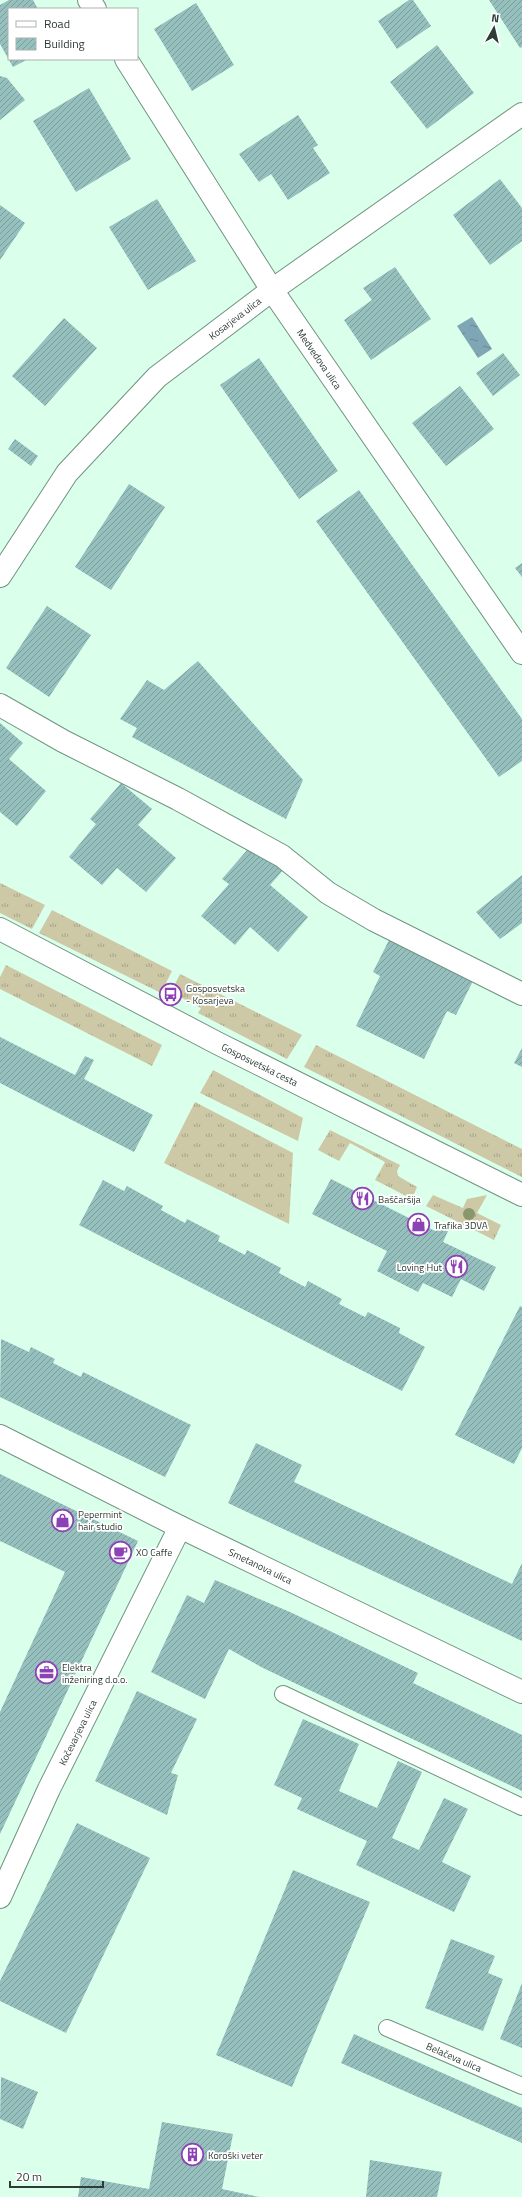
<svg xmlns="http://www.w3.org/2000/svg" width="522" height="2197" font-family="'Titillium Web',sans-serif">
  <defs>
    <pattern id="grass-tufts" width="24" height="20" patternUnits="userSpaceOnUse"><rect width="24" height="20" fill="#cdc9a7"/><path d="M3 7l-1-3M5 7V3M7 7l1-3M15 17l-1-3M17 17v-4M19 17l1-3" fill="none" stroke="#a7a489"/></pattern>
    <pattern id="water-ripples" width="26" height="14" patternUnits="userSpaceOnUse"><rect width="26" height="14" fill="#7fa6b4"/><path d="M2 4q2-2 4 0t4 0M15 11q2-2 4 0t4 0" fill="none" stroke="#688893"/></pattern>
    <pattern id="building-hatch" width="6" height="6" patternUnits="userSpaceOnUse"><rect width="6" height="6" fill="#95c0be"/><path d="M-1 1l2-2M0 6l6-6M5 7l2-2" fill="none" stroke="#7a9d9b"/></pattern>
  </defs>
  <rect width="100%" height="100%" fill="#daffeb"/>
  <path fill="url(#grass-tufts)" d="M0,883L45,905L32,929L0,913Z
    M52,910L172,971L161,993L39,933Z
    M6,965L162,1045L152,1066L0,989V977Z
    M180,974L302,1035L287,1059L198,1013L201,1008L171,992Z
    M316,1045L522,1149V1177L304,1067Z
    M213,1070L303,1118L298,1141L200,1093Z
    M195,1102L293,1153L289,1224L164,1163Z
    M330,1130L400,1165L397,1171L398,1176L417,1187L412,1199L375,1180L385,1162L350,1143L339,1161L318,1150Z
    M433,1195L463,1208L467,1199L487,1195L477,1213L501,1225L494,1240L426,1206Z"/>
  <path fill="url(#water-ripples)" d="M472,317L492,349L478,358L457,326Z"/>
  <path fill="url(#building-hatch)" d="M9,0H33L38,9H9V59H28L13,67L0,44V5Z
    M409,0H413L431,26L397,49L378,21Z
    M489,0H522V47L520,48Z
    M196,3L234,65L192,91L154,29Z
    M437,45L474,93L427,129L390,82Z
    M0,76L7,78L25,100L0,120Z
    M89,88L131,159L76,192L33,121Z
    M298,115L318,145L313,148L330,173L288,200L271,174L259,182L239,154Z
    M500,179L522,208V241L490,265L453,215Z
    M157,199L196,261L148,290L109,227Z
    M0,205L25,223L0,260Z
    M395,267L431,319L371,360L344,320L372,300L363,288Z
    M64,318L97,348L45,406L12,376Z
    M503,353L520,375L493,396L476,373Z
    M259,358L338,471L299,499L220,385Z
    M460,386L494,429L446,466L412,423Z
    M15,439L38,456L31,466L8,449Z
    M129,484L165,507L111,590L75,567Z
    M359,490L522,719V761L499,777L316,521Z
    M522,563V577L515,568Z
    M47,606L91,635L49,697L6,668Z
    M198,661L303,780L286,819L132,737L137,728L120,719L147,680L164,690Z
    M0,723L23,743L9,759L46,791L17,826L0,812Z
    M121,783L152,809L138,825L176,858L146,892L117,868L102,885L69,857L96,824L90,819Z
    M254,842L284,869L270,885L308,917L278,952L250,927L235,945L201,916L229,884L222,879Z
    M522,875V923L500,939L476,912Z
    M391,936L475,977L456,1015L447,1011L424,1059L356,1026L380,976L373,972Z
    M0,1037L75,1075L85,1056L94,1060L84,1079L153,1115L134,1152L0,1083Z
    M522,1048V1067L514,1063Z
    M331,1179L435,1231L439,1226L448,1231L443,1242L496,1267L484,1291L461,1279L452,1297L423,1283L418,1292L377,1271L387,1251L312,1214Z
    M103,1180L124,1191L127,1186L163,1206L161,1210L185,1223L187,1219L220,1236L218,1241L245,1255L247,1250L281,1268L279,1273L305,1287L308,1281L342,1299L339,1304L365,1317L368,1312L400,1328L399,1333L425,1347L402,1391L79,1225Z
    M520,1306L522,1307V1448L514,1464L455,1435Z
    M1,1339L29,1352L31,1347L55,1359L53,1363L81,1377L83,1372L191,1425L165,1477L0,1397Z
    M256,1443L302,1465L294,1482L512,1584L522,1563V1641L228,1503Z
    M0,1474L138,1541L0,1834V1712L65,1572L0,1541Z
    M215,1580L290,1612L418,1673L413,1683L522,1735V1791L263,1668L229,1649L205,1699L151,1672L187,1595L204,1603Z
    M137,1691L197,1719L171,1773L178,1775L167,1815L95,1781Z
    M303,1719L359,1744L339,1791L377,1808L398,1761L422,1772L392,1838L419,1850L444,1798L468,1809L442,1862L471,1876L454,1912L356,1865L367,1841L297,1809L302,1798L274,1785Z
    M77,1823L150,1858L66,2033L0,2001V1981Z
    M293,1870L370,1902L292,2087L216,2055Z
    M451,1939L495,1956L488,1973L503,1979L483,2031L425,2008Z
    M522,1983V2048L500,2039Z
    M354,2034L522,2108V2143L341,2063Z
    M1,2077L38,2092L23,2129L0,2119Z
    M162,2122L233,2134L222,2189L259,2197H78L81,2177L149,2189Z
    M370,2160L442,2172L437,2197H366Z"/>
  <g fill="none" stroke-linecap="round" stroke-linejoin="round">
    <defs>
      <g id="lane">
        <path d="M283,1694L522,1807"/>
        <path id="s1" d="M387,2028L522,2086"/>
      </g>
      <g id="street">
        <path d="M89,0L95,9"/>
        <path id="s2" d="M126,59L272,290L522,653"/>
        <path id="s3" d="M0,576L67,473L157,377L272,290L522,114"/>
        <path d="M0,705L63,741L178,799L282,856L328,893L374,920L522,994"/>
        <path id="s4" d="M0,1436L180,1527L522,1692"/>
        <path id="s5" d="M0,1897L49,1789L180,1527"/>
      </g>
      <g id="secondary">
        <path id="s6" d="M0,929L217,1043L522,1195"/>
      </g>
    </defs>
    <use href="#lane" stroke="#719382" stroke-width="18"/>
    <use href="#street" stroke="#719382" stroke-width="24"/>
    <use href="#secondary" stroke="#719382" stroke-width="24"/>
    <use href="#lane" stroke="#fff" stroke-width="16"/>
    <use href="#street" stroke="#fff" stroke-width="22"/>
    <use href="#secondary" stroke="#fff" stroke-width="22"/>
  </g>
  <circle fill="#8a966b" cx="469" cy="1214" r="6"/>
  <defs>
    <symbol id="bus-ring" viewBox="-11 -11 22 22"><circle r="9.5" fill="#fff" stroke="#8c42b4" stroke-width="1.5"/><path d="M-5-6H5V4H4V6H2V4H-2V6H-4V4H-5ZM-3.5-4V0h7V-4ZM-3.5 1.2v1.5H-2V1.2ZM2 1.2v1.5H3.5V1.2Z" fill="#8c42b4"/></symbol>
    <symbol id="restaurant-ring" viewBox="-11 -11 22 22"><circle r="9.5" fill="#fff" stroke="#8c42b4" stroke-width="1.5"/><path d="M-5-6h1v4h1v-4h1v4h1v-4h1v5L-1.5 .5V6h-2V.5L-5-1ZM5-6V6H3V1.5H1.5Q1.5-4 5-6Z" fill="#8c42b4"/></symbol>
    <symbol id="shop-ring" viewBox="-11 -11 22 22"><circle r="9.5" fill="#fff" stroke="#8c42b4" stroke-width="1.5"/><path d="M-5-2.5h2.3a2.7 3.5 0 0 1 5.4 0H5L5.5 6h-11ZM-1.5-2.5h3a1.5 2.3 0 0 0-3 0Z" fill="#8c42b4"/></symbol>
    <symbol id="cafe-ring" viewBox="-11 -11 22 22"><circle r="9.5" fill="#fff" stroke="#8c42b4" stroke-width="1.5"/><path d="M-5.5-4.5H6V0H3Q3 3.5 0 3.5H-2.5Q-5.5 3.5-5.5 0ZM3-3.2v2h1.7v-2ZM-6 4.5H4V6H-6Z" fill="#8c42b4"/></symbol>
    <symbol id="office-ring" viewBox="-11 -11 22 22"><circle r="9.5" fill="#fff" stroke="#8c42b4" stroke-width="1.5"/><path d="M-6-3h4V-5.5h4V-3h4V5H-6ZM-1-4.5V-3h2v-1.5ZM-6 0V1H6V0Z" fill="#8c42b4"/></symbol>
    <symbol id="building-ring" viewBox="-11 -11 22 22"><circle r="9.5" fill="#fff" stroke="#8c42b4" stroke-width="1.5"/><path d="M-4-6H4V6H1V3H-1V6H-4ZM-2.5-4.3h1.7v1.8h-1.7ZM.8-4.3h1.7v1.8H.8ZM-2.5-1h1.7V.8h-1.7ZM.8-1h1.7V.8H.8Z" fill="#8c42b4"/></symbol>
  </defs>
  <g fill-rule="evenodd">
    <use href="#bus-ring" x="158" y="982" width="25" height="25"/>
    <use href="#restaurant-ring" x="350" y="1186" width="25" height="25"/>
    <use href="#shop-ring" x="406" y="1212" width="25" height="25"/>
    <use href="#restaurant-ring" x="444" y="1254" width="25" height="25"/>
    <use href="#shop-ring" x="50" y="1508" width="25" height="25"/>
    <use href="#cafe-ring" x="108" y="1540" width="25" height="25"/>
    <use href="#office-ring" x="34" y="1660" width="25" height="25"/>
    <use href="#building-ring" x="180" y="2142" width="25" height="25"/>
  </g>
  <g text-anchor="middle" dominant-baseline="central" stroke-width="3.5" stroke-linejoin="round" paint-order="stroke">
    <g font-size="10" fill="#2e3c35" stroke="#fff">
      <text stroke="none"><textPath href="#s3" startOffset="352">Kosarjeva ulica</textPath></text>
      <text stroke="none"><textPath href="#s2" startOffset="357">Medvedova ulica</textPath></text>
      <text stroke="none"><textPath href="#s6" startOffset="293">Gosposvetska cesta</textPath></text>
      <text stroke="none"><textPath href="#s4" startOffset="291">Smetanova ulica</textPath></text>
      <text stroke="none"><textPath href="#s5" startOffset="182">Kočevarjeva ulica</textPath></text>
      <text stroke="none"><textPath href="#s1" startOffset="73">Belačeva ulica</textPath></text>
    </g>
    <g font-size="10" fill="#2e3c35" stroke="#fff" text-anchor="start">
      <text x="186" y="988">Gosposvetska<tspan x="186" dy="12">- Kosarjeva</tspan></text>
      <text x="378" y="1199">Baščaršija</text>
      <text x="434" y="1225">Trafika 3DVA</text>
      <text x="442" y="1267" text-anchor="end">Loving Hut</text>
      <text x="78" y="1514">Pepermint<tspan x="78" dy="12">hair studio</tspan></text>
      <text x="136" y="1552">XO Caffe</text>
      <text x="62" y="1667">Elektra<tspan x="62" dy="12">inženiring d.o.o.</tspan></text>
      <text x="208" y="2155">Koroški veter</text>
    </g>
  </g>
  <rect x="8" y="8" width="130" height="52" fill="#ffffff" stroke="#abb1ae"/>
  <rect x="16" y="21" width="20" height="6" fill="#ffffff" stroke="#abb1ae"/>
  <text x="44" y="28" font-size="12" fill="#2e3c35">Road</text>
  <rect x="16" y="38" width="20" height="12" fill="url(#building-hatch)" stroke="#abb1ae"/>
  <text x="44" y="48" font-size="12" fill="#2e3c35">Building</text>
  <g transform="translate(494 28) rotate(8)" stroke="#ffffff" stroke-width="3" paint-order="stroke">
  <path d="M0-3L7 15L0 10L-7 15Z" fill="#2e3c35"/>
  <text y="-6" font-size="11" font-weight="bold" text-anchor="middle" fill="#2e3c35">N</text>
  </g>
  <path d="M10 2181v6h93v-6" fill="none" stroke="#2e3c35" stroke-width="2"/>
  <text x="16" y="2181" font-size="12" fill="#2e3c35" stroke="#ffffff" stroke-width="3" paint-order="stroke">20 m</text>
</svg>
